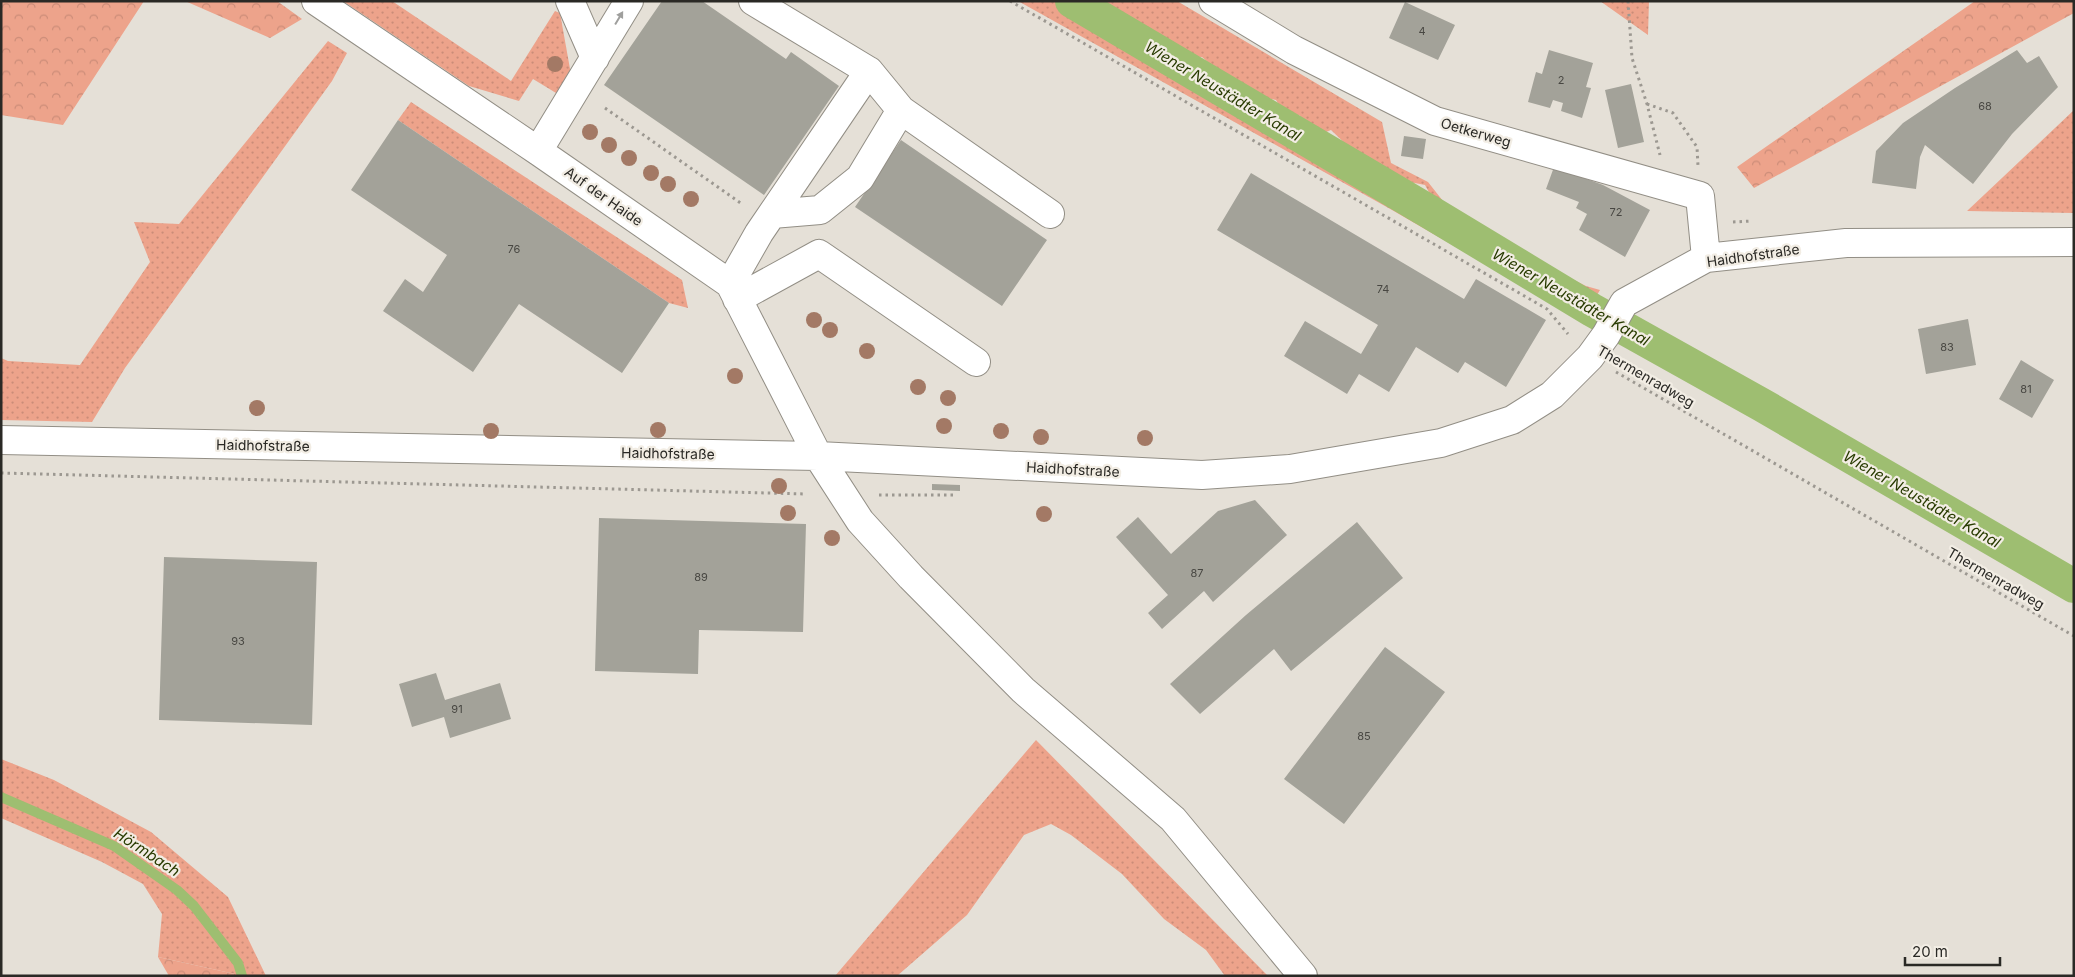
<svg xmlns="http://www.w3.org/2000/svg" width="2075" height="977" font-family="Inter,sans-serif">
  <defs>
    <pattern id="grass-dots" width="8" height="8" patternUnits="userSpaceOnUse" patternTransform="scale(1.25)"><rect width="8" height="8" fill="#eda38b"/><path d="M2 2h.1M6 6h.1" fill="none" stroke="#cb8c78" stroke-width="1.8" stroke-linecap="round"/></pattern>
    <pattern id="forest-crowns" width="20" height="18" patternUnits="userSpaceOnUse" patternTransform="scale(1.25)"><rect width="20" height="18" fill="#eda38b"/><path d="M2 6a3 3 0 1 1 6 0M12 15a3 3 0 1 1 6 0" fill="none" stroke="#cb8c78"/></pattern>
  </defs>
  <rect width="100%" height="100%" fill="#e5e0d7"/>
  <path fill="url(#grass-dots)" d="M343,1H392L511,81L555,11L560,13L572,80L561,96L533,79L519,101L469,86Z
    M1018,1H1059L1176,68L1222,105H1238L1439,220L1578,303L1582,296L1494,247L1440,212L1425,185L1379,176L1331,130L1321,134L1299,115L1286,117L1276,100L1249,94L1225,80V72H1219L1202,57L1181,56L1085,1H1177L1382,122L1391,163L1428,182L1443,201L1528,257L1586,286L1600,290L1582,320L1392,210Z
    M1600,1H1649L1648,35Z
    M328,41L347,53L332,81L125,368L92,422L1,420V358L8,361L80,365L150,262L134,222L179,224Z
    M411,102L682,280L688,308L669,303L398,120Z
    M2074,110V213L1967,211Z
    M1036,740L1264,972L1268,976H1225L1206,950L1164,919L1122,874L1071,835L1051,824L1024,835L967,915L897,976H835Z
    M1,759L54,780L151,832L228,897L266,976H235V974L158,957L162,914L143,884L102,862L1,818Z"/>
  <path fill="url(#forest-crowns)" d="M1,1H144L63,125L1,115Z
    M185,1H277L302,19L270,38Z
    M1975,1H2074V13L1754,188L1737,167Z
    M158,957L235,974V976H169Z"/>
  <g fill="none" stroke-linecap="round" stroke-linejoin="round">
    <path stroke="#9ebe71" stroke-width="10" d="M1,797L114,846L177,890L194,906L238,963L242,976"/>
    <path stroke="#9ebe71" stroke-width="34" d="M1072,1L1428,211L1592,310L1762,405L2074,586"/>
  </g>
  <path fill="#a3a299" d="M662,1H702L786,59L791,52L839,86L764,195L604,85Z
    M1405,2L1455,25L1438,60L1389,38Z
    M1549,50L1593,63L1586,87L1591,88L1582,118L1561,111L1563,103L1553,100L1550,108L1528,102L1536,72L1542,74Z
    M2017,50L2027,63L2039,56L2058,87L2012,134L1973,184L1925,145L1920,157L1916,189L1872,183L1876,151L1903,123L1955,88Z
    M1631,84L1644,142L1618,148L1605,90Z
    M398,120L669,303L622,373L519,304L473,372L383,311L405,279L423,292L447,255L351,190Z
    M1404,136L1426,139L1423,159L1401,156Z
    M901,140L1047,240L1002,306L855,207Z
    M1554,167L1603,185L1650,210L1625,257L1579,230L1587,214L1576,208L1579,202L1546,189Z
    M1251,173L1464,299L1476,279L1546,320L1506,387L1465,362L1458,373L1416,347L1389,392L1359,374L1347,394L1284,356L1305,321L1361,354L1378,325L1217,230Z
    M1968,319L1976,365L1926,374L1918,329Z
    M2021,360L2054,380L2032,418L1999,399Z
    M932,484L960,485V491L932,490Z
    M1255,500L1287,535L1213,602L1204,591L1162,629L1148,613L1168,595L1116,537L1138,517L1171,554L1218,511Z
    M599,518L806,524L803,632L699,630L698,674L595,671Z
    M1357,522L1403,578L1291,671L1274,649L1200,714L1170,684L1246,615Z
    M164,557L317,562L312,725L159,720Z
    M1385,647L1445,692L1344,824L1284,779Z
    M436,673L445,700L500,683L511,719L450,738L444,717L412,727L399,684Z"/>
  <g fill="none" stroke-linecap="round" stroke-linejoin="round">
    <defs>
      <path id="minor" d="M316,1L538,151L730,284L818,456L860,521L911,577L1023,690L1173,819L1303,976
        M570,1L595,58
        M1213,1L1294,50L1435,121L1700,196L1706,258
        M901,110L1050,214
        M538,151L629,1
        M772,214L820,210L860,178L901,110L869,71
        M730,284L759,233L869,71L753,1
        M737,299L819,254L976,362
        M1,440L818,456L1202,475L1290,469L1441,443L1512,420L1552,395L1590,357L1606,335L1624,303L1706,258L1846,243L2074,242"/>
    </defs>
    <use href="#minor" stroke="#928e85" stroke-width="30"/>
    <path stroke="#9c9891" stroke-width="3" stroke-dasharray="2.5 4" stroke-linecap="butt" d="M1010,1L1547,309L1568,334
      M1628,1L1632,58L1647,104L1660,155
      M1647,104L1673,113L1697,147L1698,166
      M605,108L742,204
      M1733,222L1752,221
      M1616,372L2074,636
      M1,473L806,494
      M879,495H953"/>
    <use href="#minor" stroke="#fff" stroke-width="28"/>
  </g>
  <g fill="#a37965">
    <circle cx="555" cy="64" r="8"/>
    <circle cx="590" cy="132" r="8"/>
    <circle cx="609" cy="145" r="8"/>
    <circle cx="629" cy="158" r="8"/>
    <circle cx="651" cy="173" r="8"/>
    <circle cx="668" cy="184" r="8"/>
    <circle cx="691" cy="199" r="8"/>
    <circle cx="814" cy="320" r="8"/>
    <circle cx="830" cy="330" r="8"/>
    <circle cx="867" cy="351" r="8"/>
    <circle cx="735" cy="376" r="8"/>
    <circle cx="918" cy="387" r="8"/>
    <circle cx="948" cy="398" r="8"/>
    <circle cx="257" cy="408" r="8"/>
    <circle cx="944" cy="426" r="8"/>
    <circle cx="658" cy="430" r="8"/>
    <circle cx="491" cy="431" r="8"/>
    <circle cx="1001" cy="431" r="8"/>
    <circle cx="1041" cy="437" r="8"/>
    <circle cx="1145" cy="438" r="8"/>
    <circle cx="779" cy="486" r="8"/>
    <circle cx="788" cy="513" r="8"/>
    <circle cx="1044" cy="514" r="8"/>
    <circle cx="832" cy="538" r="8"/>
  </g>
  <defs><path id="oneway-solid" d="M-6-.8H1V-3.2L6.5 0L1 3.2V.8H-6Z" transform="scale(1.25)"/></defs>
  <use fill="#9f9f9d" href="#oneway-solid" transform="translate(619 18) rotate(-59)"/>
  <g text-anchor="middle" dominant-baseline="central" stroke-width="4.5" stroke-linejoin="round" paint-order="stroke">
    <g font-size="11" fill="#484742">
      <text x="1422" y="31">4</text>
      <text x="1561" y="80">2</text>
      <text x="1985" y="106">68</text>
      <text x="1616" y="212">72</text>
      <text x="514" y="249">76</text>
      <text x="1383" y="289">74</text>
      <text x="1947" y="347">83</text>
      <text x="2026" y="389">81</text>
      <text x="1197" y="573">87</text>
      <text x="701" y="577">89</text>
      <text x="238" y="641">93</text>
      <text x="457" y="709">91</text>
      <text x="1364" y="736">85</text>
    </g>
    <g font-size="14" fill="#2a2925" stroke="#f2ede4">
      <text transform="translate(1476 132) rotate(16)">Oetkerweg</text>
      <text transform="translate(604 196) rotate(35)">Auf der Haide</text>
      <text transform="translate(1753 255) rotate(-8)">Haidhofstraße</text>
      <text transform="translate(1646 376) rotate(30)">Thermenradweg</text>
      <text transform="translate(263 445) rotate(1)">Haidhofstraße</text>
      <text transform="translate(668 453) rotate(1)">Haidhofstraße</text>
      <text transform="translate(1073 469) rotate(3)">Haidhofstraße</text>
      <text transform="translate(1996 578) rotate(30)">Thermenradweg</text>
    </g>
    <g font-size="15" font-style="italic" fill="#283b00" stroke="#f2ede4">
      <text transform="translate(1223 91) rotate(31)">Wiener Neustädter Kanal</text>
      <text transform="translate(1571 297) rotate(30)">Wiener Neustädter Kanal</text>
      <text transform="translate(1922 499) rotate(30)">Wiener Neustädter Kanal</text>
      <text transform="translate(147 852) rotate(33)">Hörmbach</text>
    </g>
  </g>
  <rect width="2075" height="977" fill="none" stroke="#2a2925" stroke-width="5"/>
  <path d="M1905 957v8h95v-8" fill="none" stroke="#2a2925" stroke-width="2.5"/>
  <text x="1912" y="957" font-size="15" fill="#2a2925" stroke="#f2ede4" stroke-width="4" paint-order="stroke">20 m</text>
</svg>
